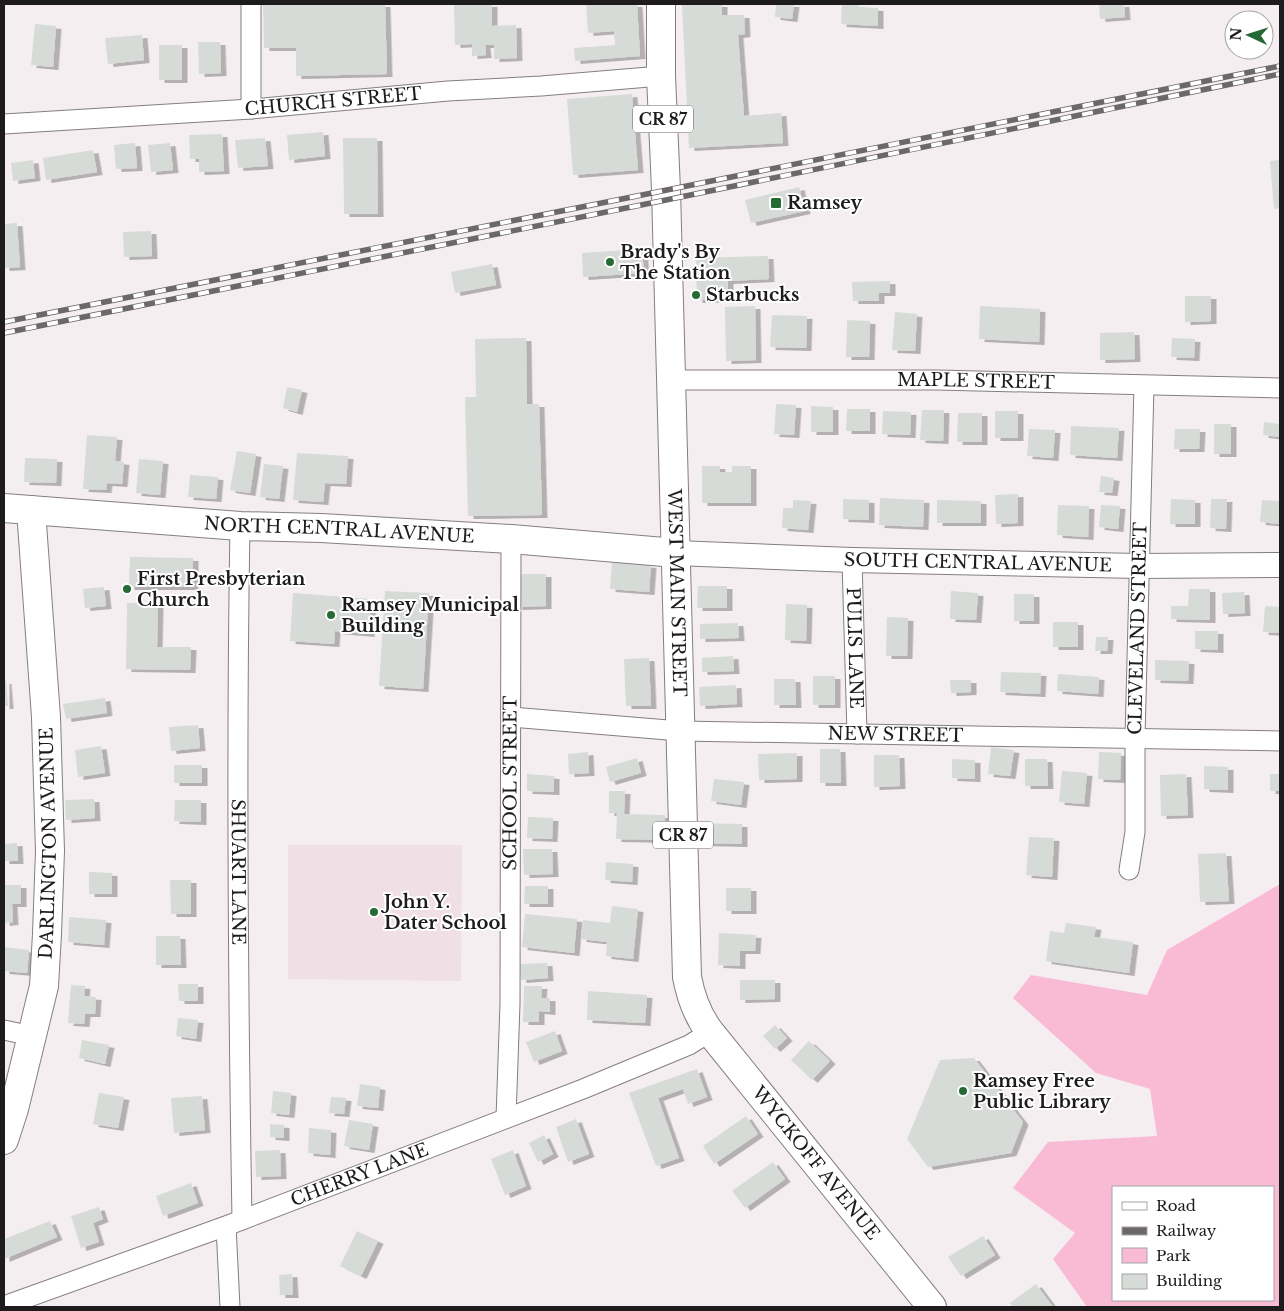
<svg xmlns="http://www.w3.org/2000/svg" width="1284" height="1311" font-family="'Libre Baskerville',serif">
  <defs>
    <filter id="shadow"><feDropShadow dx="5.5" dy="3" stdDeviation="0" flood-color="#0004"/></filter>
  </defs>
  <rect width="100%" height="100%" fill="#f5eef1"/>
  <path fill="#f0e0e6" d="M288,845H462L461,981L288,979Z"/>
  <path fill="#f9bbd4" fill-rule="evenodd" d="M1280,884V1307H1087L1053,1259L1075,1233L1013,1188L1048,1142L1157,1136L1150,1089L1096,1073L1013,998L1031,975L1147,995L1167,950ZM1113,1187H1273V1300H1113Z"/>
  <path fill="#d6dbd7" filter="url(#shadow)" d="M263,4H385L387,74L296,76V48H264Z
    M454,4H492V26L516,25L517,58L494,59V45H485L486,55L472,56V44L455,45Z
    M586,4H637L640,56L575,61L574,48L615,45L614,31L588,33Z
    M682,4H722V15H744L745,34L738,35L744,116L781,113L783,143L689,148Z
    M776,4H794L792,19L775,17Z
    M842,4H859V7L878,8V26L841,24Z
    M1099,4H1124L1125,17L1100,19Z
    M35,24L56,26L53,67L31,65Z
    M142,35L144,60L108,64L105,38Z
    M198,42H220L221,73L199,74Z
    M159,45H182V80H159Z
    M632,94L638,170L573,175L567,99Z
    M323,132L325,156L289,160L287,135Z
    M222,134L224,171L199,172V159H190L189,135Z
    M265,138L268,166L238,168L235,140Z
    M343,138H377L378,214H344Z
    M135,143L137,168L116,169L114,145Z
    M170,143L173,170L151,172L148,145Z
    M93,150L97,172L46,180L43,158Z
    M33,160L35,178L13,181L11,163Z
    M1280,160V208L1274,209L1270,161Z
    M799,187L805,211L751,223L745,200Z
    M17,223L20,267L4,268V224Z
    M151,231L152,256L124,257L123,232Z
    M642,249L644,273L583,277L582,253Z
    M768,256L769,279L728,281V299L697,300L696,258Z
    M492,264L496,285L455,293L451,272Z
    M890,281V293H879V301H853L852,282Z
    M1185,296H1211V321L1185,322Z
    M755,306L756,360L726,361L725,307Z
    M980,306L1040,309L1039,342L979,339Z
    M895,312L917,314L915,351L892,350Z
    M772,315L807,316L806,348L770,347Z
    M847,320L870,321L869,357H846Z
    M1134,332L1135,359L1100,360V333Z
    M526,338L527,404H539L542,515L468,516L465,397H476L475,339Z
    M1172,338L1195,339L1194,358L1171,357Z
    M287,387L302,390L297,412L283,408Z
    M776,404L796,405L794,435L774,434Z
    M811,406L833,407V432H811Z
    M847,409H870V431H846Z
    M922,410H944L943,441L920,440Z
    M883,411L911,412L910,435L882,434Z
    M995,411H1018V438H995Z
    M958,413H982V442H957Z
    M1264,422L1280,424V437L1263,435Z
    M1214,424H1231V454H1214Z
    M1071,426L1119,428L1117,458L1070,455Z
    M1029,429L1055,430L1053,458L1027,456Z
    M1175,429H1200L1199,449H1174Z
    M87,435L117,437L115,461L124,462L122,484L107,483L106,490L83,489Z
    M237,451L256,454L250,493L230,490Z
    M297,453L348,456L346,484L325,483L323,502L293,500Z
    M25,458L57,459L56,483L24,482Z
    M139,459L163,461L160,495L136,493Z
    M264,464L283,466L279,499L260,497Z
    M702,466H720V472H732V466H751V503H702Z
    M190,475L218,477L216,499L188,497Z
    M1101,476L1114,478L1112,493L1099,492Z
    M1018,494V523L996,524L995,495Z
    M880,498L924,500L923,527L879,525Z
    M843,499L869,500V520L843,519Z
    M1171,499L1195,500V524H1170Z
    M1211,499H1227L1226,529L1210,528Z
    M793,500L811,501L808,530L782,528L783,508H793Z
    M937,500L981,501V523H937Z
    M1262,500L1280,501V524L1260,522Z
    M1058,505L1089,506L1088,537L1057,535Z
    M1101,505L1120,506L1118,529L1099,527Z
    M130,557L193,558V587H129Z
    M612,562L651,565L649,592L610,589Z
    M517,574H546V606L517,607Z
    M698,586H727V608H697Z
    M104,587L106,606L85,608L83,589Z
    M1189,589H1210V620L1171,619V606H1188Z
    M385,591L429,593L423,689L379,686Z
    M951,591L978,593L976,620L950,619Z
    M1244,592L1245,613L1223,614L1222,593Z
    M293,593L371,599L369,634L335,631L334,644L290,641Z
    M1014,594H1034V621H1014Z
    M127,603L158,604L157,647H191L190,670L126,669Z
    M786,604L807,605L806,641L785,640Z
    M1265,606L1280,607V633L1263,632Z
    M887,617L908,618L907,656H886Z
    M1053,622H1078V647H1053Z
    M738,623L739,638L700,639V624Z
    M1195,631H1218V650L1195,649Z
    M1096,637H1108L1107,651H1095Z
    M733,656L734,671L702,672V658Z
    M649,658L651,706H626L624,659Z
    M1155,660L1189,661L1188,681L1155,680Z
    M1001,672L1041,673L1040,694L1000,692Z
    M1058,674L1099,677L1098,694L1057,691Z
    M813,676H835V705H813Z
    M774,679H795L796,705H774Z
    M950,680H971V692L951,693Z
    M4,681H6L8,706H4Z
    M736,685L737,704L700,706L699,687Z
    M105,698L107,713L66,719L63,704Z
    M198,725L200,748L171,751L169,727Z
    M101,746L105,773L78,777L75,750Z
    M991,747L1014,750L1010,776L988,774Z
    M820,749H840L841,783H820Z
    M588,752L589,773L569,774L568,754Z
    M1099,752L1121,753L1120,780L1098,779Z
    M797,753V779L759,780L758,754Z
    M874,755H899L900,786L874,787Z
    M637,758L641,773L610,782L606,767Z
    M952,759L975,760V779L952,778Z
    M1025,759H1047L1048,786H1025Z
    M174,765H202V783H174Z
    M1204,766L1228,767V790L1204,789Z
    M1062,771L1087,773L1084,804L1059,802Z
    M527,774L554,776V792L527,791Z
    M1186,774L1188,815L1161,816L1160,775Z
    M1270,774H1280V791H1270Z
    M714,779L744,782L741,805L711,801Z
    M609,791H625L624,814L665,815L664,840L616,839L617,813H609Z
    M94,799L95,818L66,820L65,800Z
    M175,800H201V822L174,821Z
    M528,817L553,818L552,839L527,838Z
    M699,823L742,824V844L699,843Z
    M1029,837L1054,838L1052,877L1026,875Z
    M17,843L18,861H4V844Z
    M523,849H552L553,874L524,875Z
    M1226,853L1229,901L1200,902L1198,854Z
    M606,862L633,864L632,882L605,880Z
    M89,872L112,873V894H89Z
    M170,880H191V914H171Z
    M4,885H21V904H12L13,922L4,923Z
    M525,886H548V904H524Z
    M726,888H751V911H726Z
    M612,906L638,909L633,959L606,956L607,942L581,939L583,920L610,923Z
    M525,914L577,919L574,953L522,947Z
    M69,917L106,920L104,945L68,942Z
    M1066,923L1096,927L1094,937L1133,942L1129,973L1046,961L1050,931L1064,933Z
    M719,933L756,935L755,951H740V966L718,965Z
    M156,936H180L181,965H156Z
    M4,947L29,950L27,973L4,971Z
    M547,963L548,978L521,980L519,964Z
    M740,980H775V999L740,1000Z
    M178,984H198V1001H179Z
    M71,985L85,986L84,996L96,997L95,1014H85L84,1024L68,1023Z
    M524,986H542L541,998H550V1012L539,1011V1022H523Z
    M588,991L647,995L645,1023L587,1020Z
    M178,1018L198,1020L196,1039L176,1036Z
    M775,1025L787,1038L775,1049L763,1036Z
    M555,1031L562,1051L534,1062L526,1042Z
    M82,1040L109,1045L105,1064L79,1058Z
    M809,1041L830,1061L812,1080L791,1060Z
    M974,1058L1023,1122L1011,1153L928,1167L907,1139L940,1060Z
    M697,1069L707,1097L688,1104L683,1089L658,1098L679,1158L656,1166L629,1093Z
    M360,1084L380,1087L378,1108L357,1106Z
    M273,1091L291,1093L289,1115L271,1113Z
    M99,1093L124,1097L118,1128L93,1124Z
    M202,1096L205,1130L174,1133L171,1098Z
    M331,1097L346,1098L344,1114L329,1113Z
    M746,1116L758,1134L714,1164L703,1146Z
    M576,1119L589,1154L568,1162L556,1127Z
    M349,1120L373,1124L369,1150L344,1146Z
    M270,1124L284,1125V1138L270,1137Z
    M309,1128L331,1130L330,1155L308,1153Z
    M544,1135L553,1154L538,1162L529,1143Z
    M280,1150L281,1176L256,1177L255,1151Z
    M513,1150L526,1186L505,1195L491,1159Z
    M773,1162L785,1179L745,1208L732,1191Z
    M191,1183L198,1203L163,1216L156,1196Z
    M99,1207L103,1219L93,1223L99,1242L81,1248L71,1216Z
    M50,1221L57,1237L4,1259V1239Z
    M357,1231L378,1241L361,1276L340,1266Z
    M983,1236L995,1255L961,1276L948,1257Z
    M292,1274L293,1295H280L279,1275Z
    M1036,1284L1053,1307H1013L1010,1303Z"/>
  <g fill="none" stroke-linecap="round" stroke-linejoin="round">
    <defs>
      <g id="minor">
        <path d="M251,4V109"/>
        <path id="s1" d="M4,124L251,109L448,91L541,86L661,76"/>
        <path id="s2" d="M671,380H937L1280,388"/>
        <path id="s3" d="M240,526C236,757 238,988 242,1220"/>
        <path id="s4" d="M852,560L857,734"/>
        <path id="s5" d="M511,717L680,731L1280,741"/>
        <path id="s6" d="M1129,870L1135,832V738L1144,386"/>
        <path d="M4,1030L32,1036"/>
        <path id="s7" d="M506,1118L510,1004L511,539"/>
        <path d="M226,1226L230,1307"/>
        <path id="s8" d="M4,1306L226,1226L583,1089L689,1045L710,1032"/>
      </g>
      <g id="tertiary">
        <path id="s9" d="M676,553L852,560L1140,566L1280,565"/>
      </g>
      <g id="secondary">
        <path id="s10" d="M4,508L240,526L321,528L511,539L676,553"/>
        <path id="s11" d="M4,1140L14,1109L44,986L47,934L50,851L46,717L31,510"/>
      </g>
      <g id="primary">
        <path id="s12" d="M661,4V76L666,190L687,977C691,998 697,1015 710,1032L932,1307"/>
      </g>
    </defs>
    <use href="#minor" stroke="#857e81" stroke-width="21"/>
    <use href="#tertiary" stroke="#857e81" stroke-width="26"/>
    <use href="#secondary" stroke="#857e81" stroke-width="30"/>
    <use href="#primary" stroke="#857e81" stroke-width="30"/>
    <use href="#minor" stroke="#fff" stroke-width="19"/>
    <use href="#tertiary" stroke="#fff" stroke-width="24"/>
    <use href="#secondary" stroke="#fff" stroke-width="28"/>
    <use href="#primary" stroke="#fff" stroke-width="28"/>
    <defs>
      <path id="rail" d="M4,322L652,193L1280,66
        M4,333L666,200L1280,74"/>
    </defs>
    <use href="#rail" stroke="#6c6769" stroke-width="5.5"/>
    <use href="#rail" stroke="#fff" stroke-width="4" stroke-dasharray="11" stroke-linecap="butt"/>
  </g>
  <g fill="#256a35" stroke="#fff" stroke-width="2">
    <rect x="770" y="197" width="12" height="12" rx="2.5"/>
    <circle cx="610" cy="262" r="5"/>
    <circle cx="696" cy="295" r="5"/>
    <circle cx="127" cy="589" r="5"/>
    <circle cx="331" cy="615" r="5"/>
    <circle cx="374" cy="912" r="5"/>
    <circle cx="963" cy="1091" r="5"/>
  </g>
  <g text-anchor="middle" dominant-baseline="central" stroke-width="4" stroke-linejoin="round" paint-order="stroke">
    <g fill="#fff" stroke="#625f60" stroke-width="1">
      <rect x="633" y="105.5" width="60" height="27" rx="4"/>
      <rect x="653" y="821.5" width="60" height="27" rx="4"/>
    </g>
    <g font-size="16" font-weight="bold" fill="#1e1b1c">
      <text x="663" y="119">CR 87</text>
      <text x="683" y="835">CR 87</text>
    </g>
    <g font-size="18" fill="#1e1b1c" stroke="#fff">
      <text stroke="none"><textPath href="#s1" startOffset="330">CHURCH STREET</textPath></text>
      <text stroke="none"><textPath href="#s2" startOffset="305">MAPLE STREET</textPath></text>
      <text stroke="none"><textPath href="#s10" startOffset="336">NORTH CENTRAL AVENUE</textPath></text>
      <text stroke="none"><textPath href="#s9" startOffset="302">SOUTH CENTRAL AVENUE</textPath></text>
      <text stroke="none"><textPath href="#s12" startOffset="589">WEST MAIN STREET</textPath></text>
      <text stroke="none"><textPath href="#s6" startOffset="242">CLEVELAND STREET</textPath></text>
      <text stroke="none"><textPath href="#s4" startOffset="88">PULIS LANE</textPath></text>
      <text stroke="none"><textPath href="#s5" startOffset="385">NEW STREET</textPath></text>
      <text stroke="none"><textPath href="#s7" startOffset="335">SCHOOL STREET</textPath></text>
      <text stroke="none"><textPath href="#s11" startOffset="302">DARLINGTON AVENUE</textPath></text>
      <text stroke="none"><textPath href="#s3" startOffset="346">SHUART LANE</textPath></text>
      <text stroke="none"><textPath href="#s12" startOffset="1202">WYCKOFF AVENUE</textPath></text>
      <text stroke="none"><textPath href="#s8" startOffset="379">CHERRY LANE</textPath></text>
    </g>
    <g font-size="18" font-weight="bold" fill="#1e1b1c" stroke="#fff" text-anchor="start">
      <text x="787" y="203">Ramsey</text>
      <text x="620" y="252">Brady's By<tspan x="620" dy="21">The Station</tspan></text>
      <text x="706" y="295">Starbucks</text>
      <text x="137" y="579">First Presbyterian<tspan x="137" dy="21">Church</tspan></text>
      <text x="341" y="605">Ramsey Municipal<tspan x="341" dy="21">Building</tspan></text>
      <text x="384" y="902">John Y.<tspan x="384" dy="21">Dater School</tspan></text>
      <text x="973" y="1081">Ramsey Free<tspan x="973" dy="21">Public Library</tspan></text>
    </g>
  </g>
  <rect width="1284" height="1311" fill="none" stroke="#1e1b1c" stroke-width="10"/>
  <rect x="1112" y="1186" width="162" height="115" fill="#ffffff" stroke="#a5a4a4"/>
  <rect x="1122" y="1202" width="25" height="8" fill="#ffffff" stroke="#a5a4a4"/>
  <text x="1156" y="1211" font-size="15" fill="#1e1b1c">Road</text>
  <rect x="1122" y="1227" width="25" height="8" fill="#6c6769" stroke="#a5a4a4"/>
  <text x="1156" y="1236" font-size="15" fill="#1e1b1c">Railway</text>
  <rect x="1122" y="1248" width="25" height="15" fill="#f9bbd4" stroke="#a5a4a4"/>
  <text x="1156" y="1261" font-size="15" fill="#1e1b1c">Park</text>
  <rect x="1122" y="1274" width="25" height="15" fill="#d6dbd7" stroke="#a5a4a4"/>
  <text x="1156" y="1286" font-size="15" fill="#1e1b1c">Building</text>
  <g transform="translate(1249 35) rotate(274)"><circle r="24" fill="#ffffff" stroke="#a5a4a4"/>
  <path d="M0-4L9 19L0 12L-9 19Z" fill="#256a35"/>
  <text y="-8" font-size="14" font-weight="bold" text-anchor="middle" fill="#1e1b1c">N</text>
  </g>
</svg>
